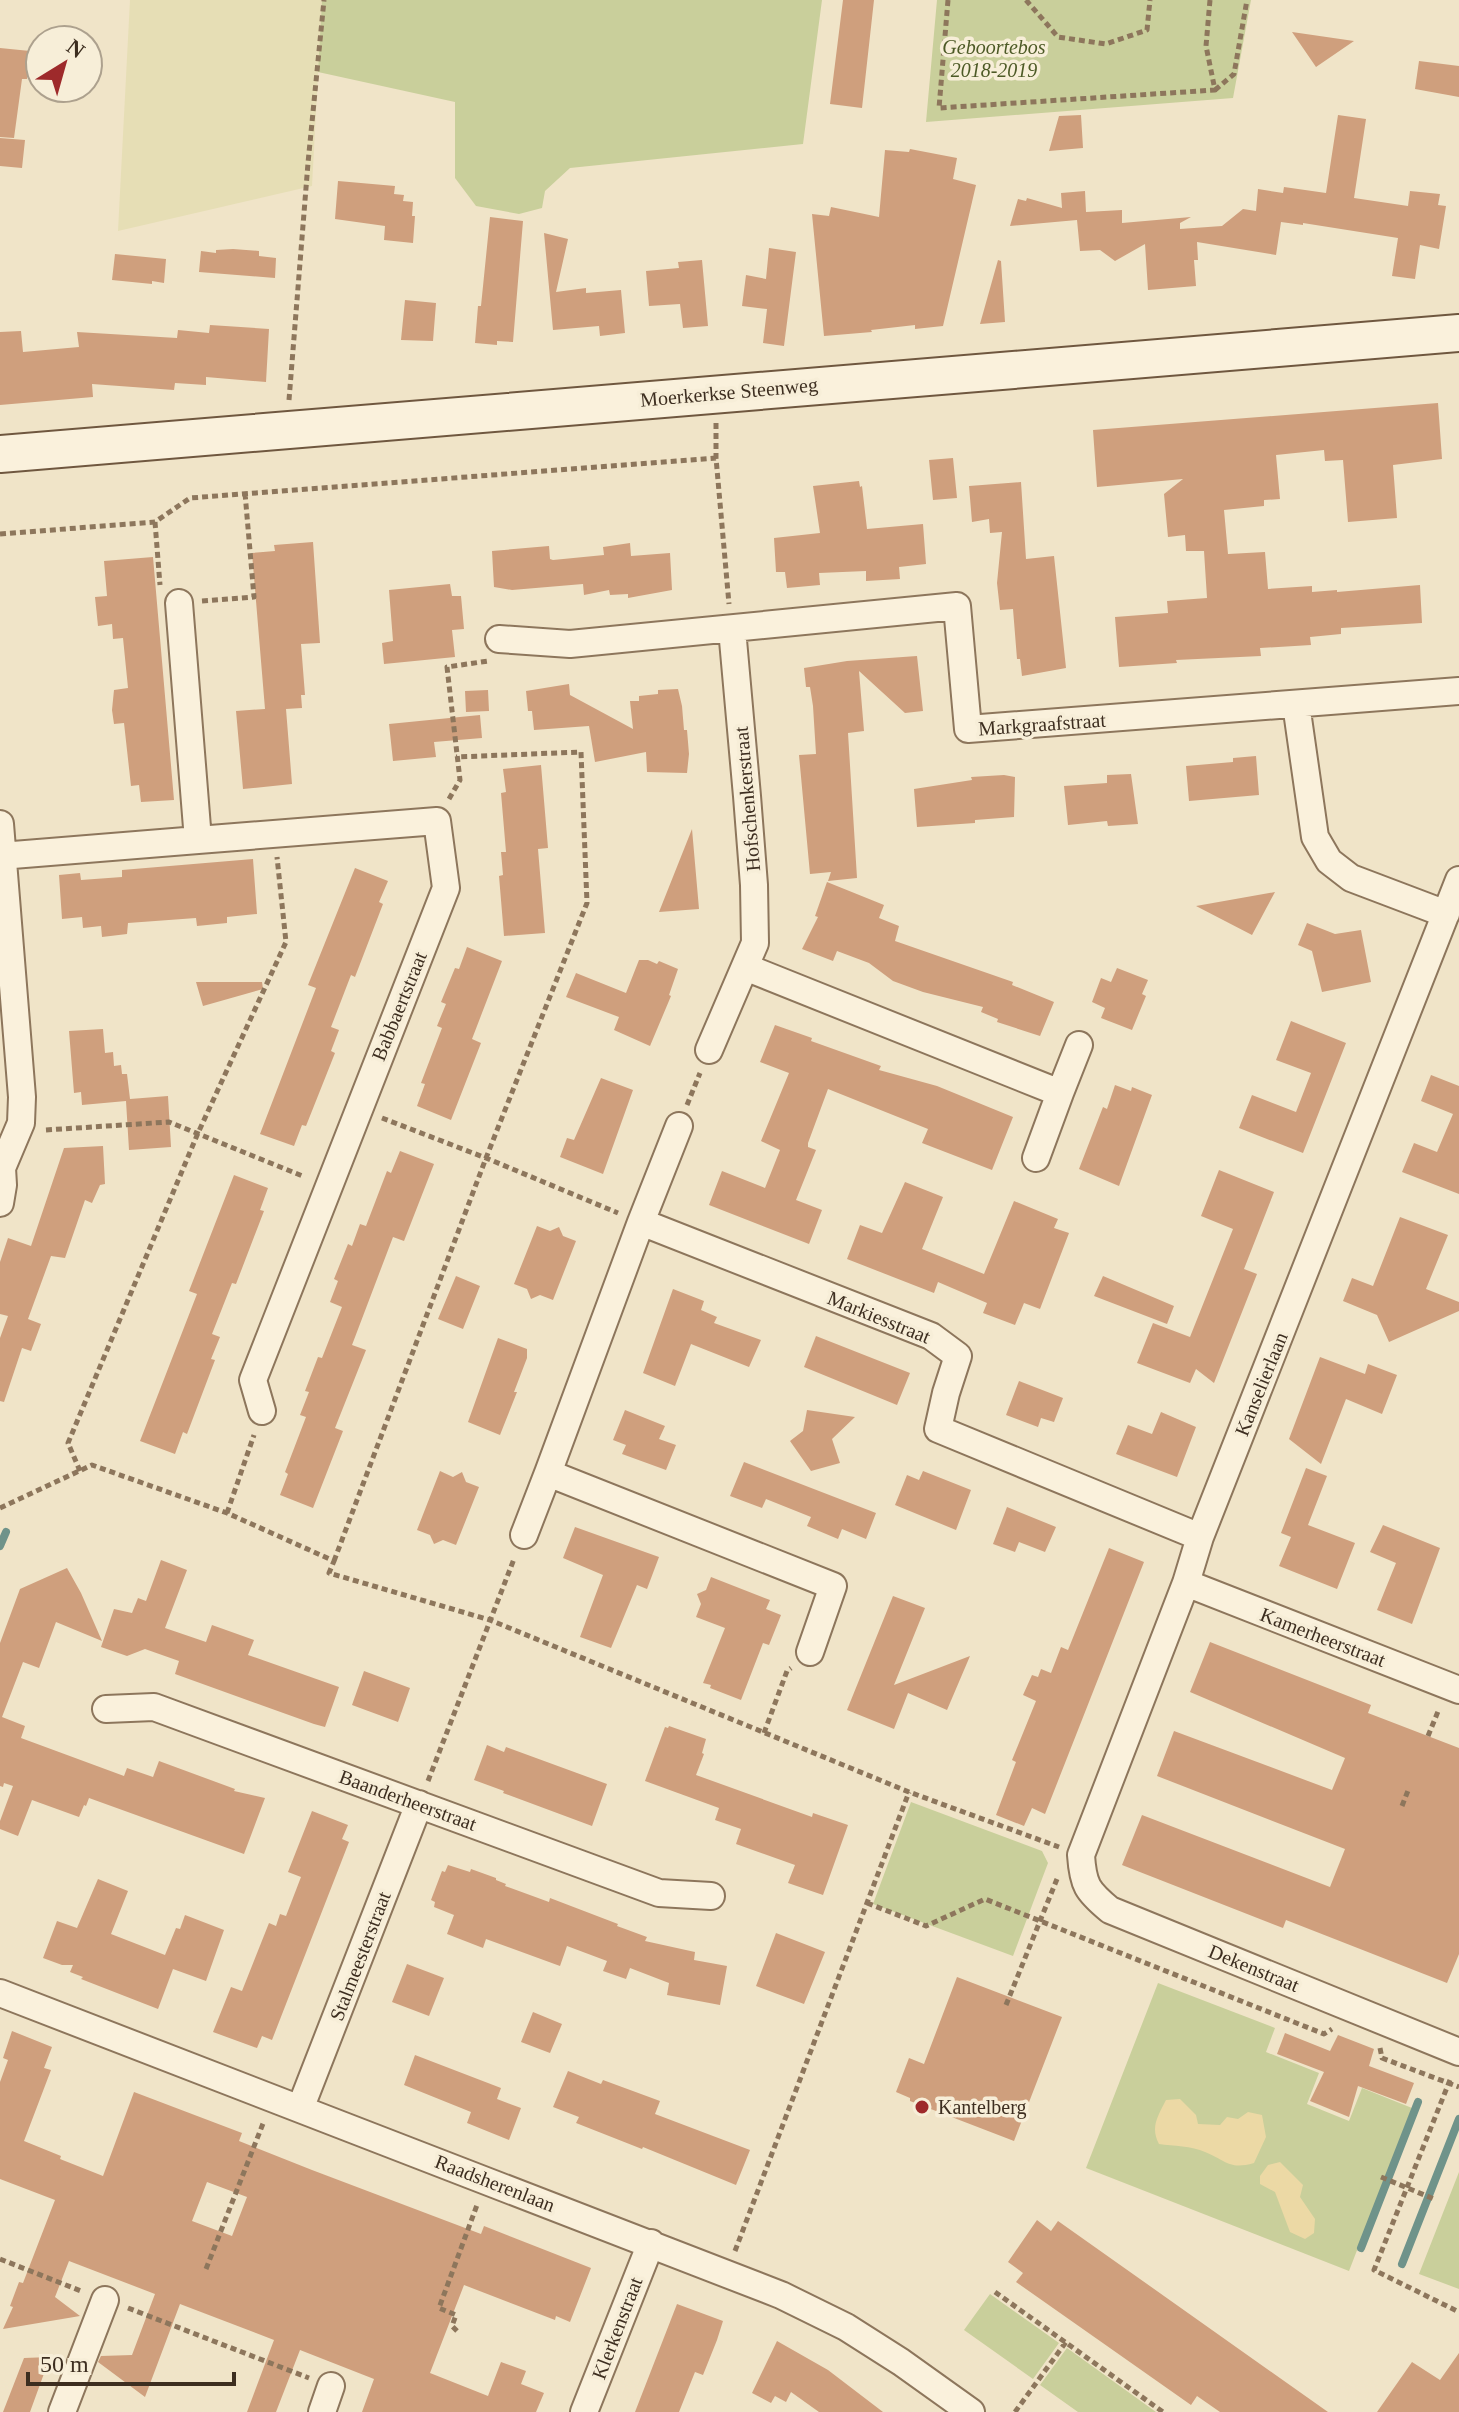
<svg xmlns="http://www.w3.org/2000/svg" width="1459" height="2412" font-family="'Times New Roman',serif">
  <rect width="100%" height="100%" fill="#f0e4c8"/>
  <path fill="#e6deb5" d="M130,0H322L312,186L118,231Z"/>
  <path fill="#c9cf9b" d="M322,0H822L803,144L570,168L545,191L542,208L519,214L476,206L455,178V102L318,72Z
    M937,0H1251L1233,98L926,122Z
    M911,1802L1042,1851L1048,1863L1013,1956L873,1904Z
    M1158,1983L1275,2028L1266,2052L1319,2073L1307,2104L1349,2121L1362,2088L1412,2108L1349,2271L1086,2168Z
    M1459,2172V2289L1419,2274Z
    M990,2294L1059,2343L1033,2379L964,2330Z
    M1067,2348L1156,2412H1078L1040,2385Z"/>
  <path fill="#ecd9a5" d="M1180,2099L1196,2115L1198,2124L1220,2125L1227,2117L1238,2119L1248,2112L1262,2115L1266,2137L1254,2163C1229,2170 1227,2161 1205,2152C1192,2146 1173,2146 1159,2144C1150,2127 1158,2116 1166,2100Z
    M1280,2162L1303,2185L1300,2197L1315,2219L1314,2233L1305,2239L1290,2232L1275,2192L1260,2184V2176L1268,2165Z"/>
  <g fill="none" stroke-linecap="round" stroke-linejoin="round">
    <path stroke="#6f938a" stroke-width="8" d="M0,1546L6,1532
      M1361,2248L1418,2102
      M1402,2264L1459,2119"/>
  </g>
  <path fill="#cf9f7d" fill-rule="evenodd" d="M843,0H874L862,108L830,104Z
    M1292,32L1354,41L1316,67Z
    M0,48L30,51L27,79H22L14,138L0,137Z
    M1419,61L1459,66V97L1415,89Z
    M1081,115L1083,148L1049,151L1059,116Z
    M1338,115L1366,119L1354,198L1408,206L1410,191L1440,194L1438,205L1446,206L1439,249L1420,245L1415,279L1392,276L1398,238L1303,223V225L1281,222L1276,255L1197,242L1198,260H1194L1196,286L1148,290L1145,244L1115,261L1100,250L1080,251L1077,220L1010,226L1018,199L1026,201L1027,198L1062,208L1061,193L1085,191L1086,212L1122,210V223L1191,217L1180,223V229L1222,226L1243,209L1256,211L1258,189L1283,193L1284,187L1326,193Z
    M0,138L25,140L22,168L0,166Z
    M910,149L957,158L953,179L976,185L943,326L915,329V325L871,330L872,332L824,336L812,214L829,216L831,207L879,217L885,150L909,152Z
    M338,181L395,186L394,194L404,195L403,201L413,202L412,216H415L413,243L384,240L385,226L335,219Z
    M490,217L523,221L513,342L497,341V345L475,343L478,306H481Z
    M544,233L568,239L556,292L586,288V293L621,290L625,333L600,336L599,326L553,330Z
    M769,248L796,252L784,346L763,343L767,309L742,306L746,275L766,279Z
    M233,249L259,251V256L276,258L275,278L199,272L201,251L216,253V250Z
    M115,254L166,259L164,283L152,281V284L112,280Z
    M702,260L708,326L683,328L680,304L649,306L646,271L679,268L678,262Z
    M998,260L1001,261L1005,322L980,324Z
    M405,300L436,303L433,341L401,340Z
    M210,325L269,329L266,382L206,377V385L175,383L174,390L92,384L93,397L0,405V332L21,331L23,352L79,347L77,332L177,338L178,330L209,333Z
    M1438,403L1442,459L1393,465L1397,518L1348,522L1343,460L1325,461L1324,450L1276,455L1280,499L1264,500V506L1224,510L1228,554L1265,552L1268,589L1312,586V592L1337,590V592L1420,585L1422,623L1341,628V634L1310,637L1311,645L1260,648L1261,656L1176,660L1177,663L1119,667L1115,617L1168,613L1167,601L1207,598L1204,551H1186L1185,535L1168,537L1164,494L1183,479L1097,487L1093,430Z
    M953,458L957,498L933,500L929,460Z
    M859,481L860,487L862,486L867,529L923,524L926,564L899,567L900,579L866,581V571L819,573L820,585L787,588L785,572H776L774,538L820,533L813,486Z
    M1021,482L1026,559L1054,556L1066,668L1022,676L1020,659H1017L1013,609L1000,610L997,583L1002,532L990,533L989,519L972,522L969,486Z
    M313,542L320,643L301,644L305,695H301L302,708L286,709L292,784L243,789L236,711L265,709L252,553L275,551L274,545Z
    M630,543L631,556L670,553L672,590L628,598V594L610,595L609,590L584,595L583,584L512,590L494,587L492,551L549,546L550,559L553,560L604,555L603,547Z
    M153,557L174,800L141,802L139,785L131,786L124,723L114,724L112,710L114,690L128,688L123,638L113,639L112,624L98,626L95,597L107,596L104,561Z
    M450,584L452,596H461L464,629L452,630L455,657L384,664L382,643L393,641L389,590Z
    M917,656L923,711L905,713L859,671L864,731L848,733L857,878L828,881L831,872L810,874L799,755L816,754L813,706L810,687H806L804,668L847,661Z
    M569,684L570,695L633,729L630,701H639V696L658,694V690L678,689L682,706L684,730H687L689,754L687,773L647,772L646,752L595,762L589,726L534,730L532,711H528L526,691Z
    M488,690L489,711L466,712L465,691Z
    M480,715L482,738L434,742L436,757L393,761L389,724Z
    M1256,756L1259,795L1189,801L1186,766L1233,762V758Z
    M541,765L548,848L538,849L545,933L504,936L499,876L503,875L501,852H506L501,793L506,792L503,769Z
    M1131,774L1138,824L1108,826L1107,821L1068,825L1064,786L1107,783V775Z
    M1004,775L1015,777L1014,817L975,820V823L917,827L914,789L972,780L971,777Z
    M692,829L699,909L659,912Z
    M253,859L257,914L227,917V923L197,926L196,918L128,923L127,934L102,937L101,926L83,928L82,917L62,919L59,875L80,873L81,880L122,877V870Z
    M355,868L388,881L379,902L383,904L355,977L351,975L331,1027L339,1030L331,1051L335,1053L306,1126L302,1125L294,1146L260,1134L316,988L308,985Z
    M827,882L884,905L879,918L899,926L895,941L1013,982L1012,985L1054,1002L1040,1036L997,1022L998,1019L981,1012L983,1007L923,992L893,981L869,963L837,951L833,961L802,949L818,917L815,916Z
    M1275,892L1252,935L1196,906Z
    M1307,923L1335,934L1361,930L1371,982L1322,992L1312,951L1298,945Z
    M467,947L502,961L472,1039L481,1043L451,1120L417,1106L425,1084L421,1083L442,1028L437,1026L446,1004L441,1002L455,968L459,969Z
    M639,960H648L657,964L659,961L678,969L669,995L671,996L650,1046L614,1030L619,1017L566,997L576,973L626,993Z
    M1117,968L1148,980L1142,994L1146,996L1132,1030L1101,1018L1105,1008L1092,1002L1101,978L1111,982Z
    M196,982H262L263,989L203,1006Z
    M1291,1021L1346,1043L1303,1153L1239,1128L1252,1095L1296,1112L1311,1073L1276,1060Z
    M775,1025L812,1038L811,1041L881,1066L879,1070L937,1086L1013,1117L992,1170L922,1143L928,1129L828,1089L808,1143V1147L816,1150L796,1200L822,1210L809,1244L709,1205L722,1171L765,1188L780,1150L761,1141L789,1073L760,1062Z
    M103,1029L105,1053L113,1052L114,1066L121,1065L122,1074H127L130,1099L168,1096L171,1147L129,1150L126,1101L82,1105L81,1092L74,1093L69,1031Z
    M1431,1075L1459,1086V1194L1402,1172L1414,1143L1437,1152L1453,1114L1421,1101Z
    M601,1078L633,1090L603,1174L560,1157L567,1138L574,1140Z
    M1115,1085L1131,1091L1132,1087L1152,1095L1119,1186L1079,1169L1103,1107L1107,1109Z
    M103,1146L105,1184L100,1185L92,1203L85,1200L65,1258L51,1256L28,1319L41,1324L31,1351L22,1348L4,1402L0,1401V1338L8,1316L0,1314V1262L8,1238L31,1246L64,1148Z
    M400,1151L434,1164L404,1241L393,1237L352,1345L366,1350L335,1428L343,1431L313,1508L280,1495L288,1474L285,1472L306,1417L300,1415L309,1392L305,1391L318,1357L322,1358L342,1307L330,1302L338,1281L334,1279L348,1244L352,1246L360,1224L366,1226L387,1171L391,1173Z
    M1219,1170L1274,1192L1244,1269L1257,1274L1214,1383L1196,1369L1190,1383L1137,1363L1153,1323L1190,1337L1233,1229L1201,1216Z
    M234,1175L268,1188L260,1210L264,1211L236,1284L232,1283L212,1334L220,1337L211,1359L215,1360L187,1434L183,1432L175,1454L140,1441L197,1294L189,1291Z
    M905,1182L943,1197L922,1249L984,1274L1014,1201L1058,1219L1054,1228L1069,1233L1040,1309L1024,1303L1015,1325L983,1313L987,1303L938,1282L934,1293L847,1259L860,1225L882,1233Z
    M1400,1217L1448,1235L1426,1289L1459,1302V1311L1389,1342L1377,1315L1343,1301L1352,1278L1373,1286Z
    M537,1226L550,1231L559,1227L563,1236L576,1241L553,1300L540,1295L531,1299L527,1289L514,1284Z
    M456,1276L480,1286L463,1329L438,1319Z
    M1103,1276L1174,1306L1167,1324L1094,1296Z
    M673,1289L704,1301L701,1310L717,1317L714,1323L761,1340L749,1367L691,1344L675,1386L643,1373Z
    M816,1336L910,1373L897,1405L804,1367Z
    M498,1338L527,1349V1358L514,1392H517L500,1435L468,1422Z
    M1320,1357L1365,1374L1368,1364L1397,1375L1382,1414L1346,1399L1321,1464L1289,1439Z
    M1019,1381L1063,1398L1054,1422L1041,1418L1038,1427L1006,1415Z
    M625,1410L665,1426L659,1439L676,1445L666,1470L622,1454L626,1445L613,1440Z
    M807,1410L855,1417L832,1439L840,1463L811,1471L790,1441L803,1431Z
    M1161,1412L1196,1427L1177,1477L1116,1454L1128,1425L1152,1434Z
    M744,1462L876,1513L866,1539L842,1529L838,1539L807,1526L811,1517L766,1499L762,1508L730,1496Z
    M1306,1468L1327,1476L1308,1525L1355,1543L1337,1589L1279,1566L1291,1537L1281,1533Z
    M440,1471L453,1477L462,1472L466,1482L479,1487L456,1545L443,1540L434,1544L430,1535L417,1530Z
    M923,1471L971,1490L956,1530L895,1505L907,1475L919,1480Z
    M1007,1507L1056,1527L1045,1552L1019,1542L1015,1552L993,1544Z
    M1383,1525L1440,1548L1412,1624L1377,1610L1396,1563L1370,1552Z
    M575,1527L659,1557L647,1589L637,1585L611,1648L580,1637L603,1575L563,1558Z
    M1109,1548L1144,1562L1045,1814L1032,1808L1024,1826L996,1815L1016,1762L1012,1760L1036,1701L1023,1695L1032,1675L1038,1677L1041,1669L1051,1673L1061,1647L1068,1650Z
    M161,1560L187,1570L165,1628L206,1642L212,1625L254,1640L248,1655L339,1687L325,1727L314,1724L175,1674L179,1661L145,1649L127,1656L101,1647L114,1609L132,1613L138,1598L146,1601Z
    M67,1568L81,1593L102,1641L56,1622L39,1668L23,1662L2,1717L25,1726L21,1738L124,1776L127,1768L153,1777L159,1761L235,1789L234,1791L265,1798L244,1854L89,1798L86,1806L84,1805L79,1817L32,1800L18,1836L0,1829V1821L13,1786L4,1783L3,1787L0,1786V1643L20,1589Z
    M711,1577L770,1600L766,1609L781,1615L769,1645L763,1643L741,1700L710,1688L711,1685L703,1683L725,1628L696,1617L701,1604L697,1594L706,1590Z
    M893,1596L925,1608L894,1685L970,1656L947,1710L908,1693L894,1729L847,1710Z
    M1210,1642L1371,1705L1368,1713L1459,1748V1954L1447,1983L1286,1920L1283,1928L1122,1865L1142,1815L1330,1887L1345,1849L1157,1776L1174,1731L1332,1790L1345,1758L1190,1692Z
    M364,1671L410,1688L398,1722L352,1705Z
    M669,1726L706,1739L702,1753L704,1754L696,1775L812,1817L813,1813L848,1825L823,1895L788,1883L795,1865L736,1844L741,1829L715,1820L719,1808L645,1781L665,1727L668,1728Z
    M487,1745L504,1752L506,1747L607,1784L592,1826L503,1793L504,1791L474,1780Z
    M312,1811L348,1825L342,1839L349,1842L272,2040L262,2036L257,2048L213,2032L231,1987L242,1991L269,1923L276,1926L280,1914L286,1916L301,1877L288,1872Z
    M448,1865L470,1872L471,1869L496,1878V1880L506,1884L505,1886L549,1902L550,1898L618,1924L617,1926L647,1937L645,1941L695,1952L694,1960L727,1966L720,2005L667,1995L669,1983L630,1968L626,1979L603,1971L607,1961L567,1946L560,1966L486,1939L483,1948L447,1934L454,1915L434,1907L435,1902L431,1900L442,1871L445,1872Z
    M98,1879L128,1891L111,1934L165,1955L176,1928L180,1929L185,1915L224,1930L206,1981L173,1969L158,2009L81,1979L83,1977L70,1972L73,1965H62L43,1958L57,1921L77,1928Z
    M776,1933L825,1952L804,2004L756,1986Z
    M407,1964L444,1978L429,2016L392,2002Z
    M957,1977L1062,2017L1014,2141L910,2101V2098L896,2092L909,2058L924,2064Z
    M533,2012L562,2024L550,2053L521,2042Z
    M12,2031L52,2047L44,2068L51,2070L24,2141L61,2156L60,2159L103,2176L134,2092L242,2133L239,2141L312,2170L481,2234L484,2226L591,2268L570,2322L556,2316L555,2320L464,2285L430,2373L488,2396L501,2362L526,2371L521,2384L544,2393L536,2412H362L374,2379L300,2350L276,2412H247L274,2340L180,2304L145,2397L98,2362L101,2356L132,2355L155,2294L69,2261L55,2297L80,2316L3,2329L13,2307L10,2306L19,2282L23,2283L55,2200L0,2179V2082L8,2060L3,2058ZM207,2182L247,2197L232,2236L192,2221Z
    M1285,2033L1330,2051L1338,2035L1374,2049L1369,2066L1414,2083L1406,2104L1358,2086L1349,2117L1310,2101L1324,2072L1277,2054Z
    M415,2055L501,2088L497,2099L521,2108L509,2140L467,2123L471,2112L404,2085Z
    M568,2071L601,2084L603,2080L660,2101L655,2114L750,2150L736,2185L643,2147L642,2149L576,2123L579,2117L553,2107Z
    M1037,2220L1051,2231L1058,2221L1328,2412H1220L1197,2396L1191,2405L1016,2282L1023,2273L1008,2262Z
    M677,2304L723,2321L717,2340L703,2375L695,2372L679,2412H635Z
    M777,2341L828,2370L883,2412H819L791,2392L786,2402L775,2396L771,2403L752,2393Z
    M1459,2353V2412H1377L1412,2362L1440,2380Z
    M50,2357L30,2412H3L24,2358Z"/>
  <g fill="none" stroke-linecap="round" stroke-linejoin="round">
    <defs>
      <path id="street" d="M499,639L570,644L957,606L968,729L1459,691
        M1296,704L1315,837L1329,861L1351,878L1446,914
        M0,824L22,1097L21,1123L2,1168
        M198,840L437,821L446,888L253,1380L262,1411
        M0,856L198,840L179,603
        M1459,880L1200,1537L1186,1583L1081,1855C1083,1885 1087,1891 1110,1910L1459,2052
        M745,967L1060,1093L1079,1045
        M709,1050L755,943L754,885L747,796L732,629
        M679,1126L641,1222L931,1336L958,1356L946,1393L938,1429L1200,1537
        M1036,1158L1060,1093
        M0,1168H2L3,1185L0,1203
        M548,1473L641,1222
        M524,1535L548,1473L833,1586L810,1652
        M1186,1583L1459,1690
        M106,1709L154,1707L659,1893L711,1896
        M0,1993L781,2295L846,2327L901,2362L971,2412
        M300,2109L419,1804
        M62,2412L105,2300
        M322,2412L331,2386
        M584,2412L651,2243"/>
      <path id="secondary" d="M0,454L1459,333"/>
    </defs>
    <use href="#street" stroke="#8d765c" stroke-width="30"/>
    <use href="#secondary" stroke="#6f573f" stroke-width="40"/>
    <path stroke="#8d765c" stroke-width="5" stroke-dasharray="6 4" stroke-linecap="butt" d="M948,0L939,108L1215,90L1206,46L1210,0
      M1026,0L1058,37L1106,44L1147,30L1150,0
      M1215,90L1234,74L1247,0
      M289,400L308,163L324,0
      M716,423V458L729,604
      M155,522L160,585
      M0,534L155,522L190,498L716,458
      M202,601L254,597L245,493
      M449,799L460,780L447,667L488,661
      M687,1105L700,1073
      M382,1118L486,1158L618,1213
      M46,1130L169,1122L305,1177
      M80,1471L68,1443L198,1133L286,942L277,857
      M0,1508L92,1465L227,1513L334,1561L329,1573L490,1620L909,1792L1059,1847
      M227,1513L254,1435
      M334,1561L486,1158L587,903L581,752L456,757
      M764,1733L787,1671L791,1668
      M1428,1736L1439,1709
      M428,1781L514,1559
      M1402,1806L1409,1788
      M867,1903L926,1926L985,1899L1324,2034L1332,2029
      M1006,2005L1057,1879
      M1380,2048L1382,2058L1459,2087
      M1450,2080L1374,2270L1459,2312
      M1381,2177L1434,2199
      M735,2251L909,1792
      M0,2259L81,2291
      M206,2269L264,2121
      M995,2292L1163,2412
      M128,2308L309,2378
      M457,2331L452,2326L456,2315L439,2308L477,2205
      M1015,2412L1066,2342"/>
    <use href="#street" stroke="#faf1dc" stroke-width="26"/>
    <use href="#secondary" stroke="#faf1dc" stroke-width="36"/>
  </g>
  <circle fill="#9e2a2b" stroke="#f7eed8" stroke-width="3" cx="922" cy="2107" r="8"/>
  <g text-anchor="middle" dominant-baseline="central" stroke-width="7" stroke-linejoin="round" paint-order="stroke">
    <g font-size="20" font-style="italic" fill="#4d5a26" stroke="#f7eed8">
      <text x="994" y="47">Geboortebos<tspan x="994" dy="23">2018-2019</tspan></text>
    </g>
    <g font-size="20" fill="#3d2e20" stroke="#f7eed8">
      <text transform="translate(729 392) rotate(-5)">Moerkerkse Steenweg</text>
      <text transform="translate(1042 724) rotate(-4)">Markgraafstraat</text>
      <text transform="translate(747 799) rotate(-95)">Hofschenkerstraat</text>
      <text transform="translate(399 1006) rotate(-68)">Babbaertstraat</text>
      <text transform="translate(879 1317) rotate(22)">Markiesstraat</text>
      <text transform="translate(1261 1384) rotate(-68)">Kanselierlaan</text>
      <text transform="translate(1323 1637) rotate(21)">Kamerheerstraat</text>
      <text transform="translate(408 1800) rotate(20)">Baanderheerstraat</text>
      <text transform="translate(360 1956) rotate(-69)">Stalmeesterstraat</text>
      <text transform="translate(1254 1968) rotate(22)">Dekenstraat</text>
      <text transform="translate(495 2183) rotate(21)">Raadsherenlaan</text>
      <text transform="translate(617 2328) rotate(-69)">Klerkenstraat</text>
    </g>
    <g font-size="20" fill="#3d2e20" stroke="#f7eed8" text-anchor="start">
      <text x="938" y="2107">Kantelberg</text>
    </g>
  </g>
  <g transform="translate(64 64) rotate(37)"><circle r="38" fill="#f7eed8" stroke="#ada18e" stroke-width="2"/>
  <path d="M0-6L14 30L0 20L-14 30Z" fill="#9e2a2b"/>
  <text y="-12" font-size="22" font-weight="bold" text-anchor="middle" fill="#3d2e20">N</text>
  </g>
  <path d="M28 2372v12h206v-12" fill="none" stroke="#3d2e20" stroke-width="4"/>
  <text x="40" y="2372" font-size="24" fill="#3d2e20" stroke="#f7eed8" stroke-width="6" paint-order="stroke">50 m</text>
</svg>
